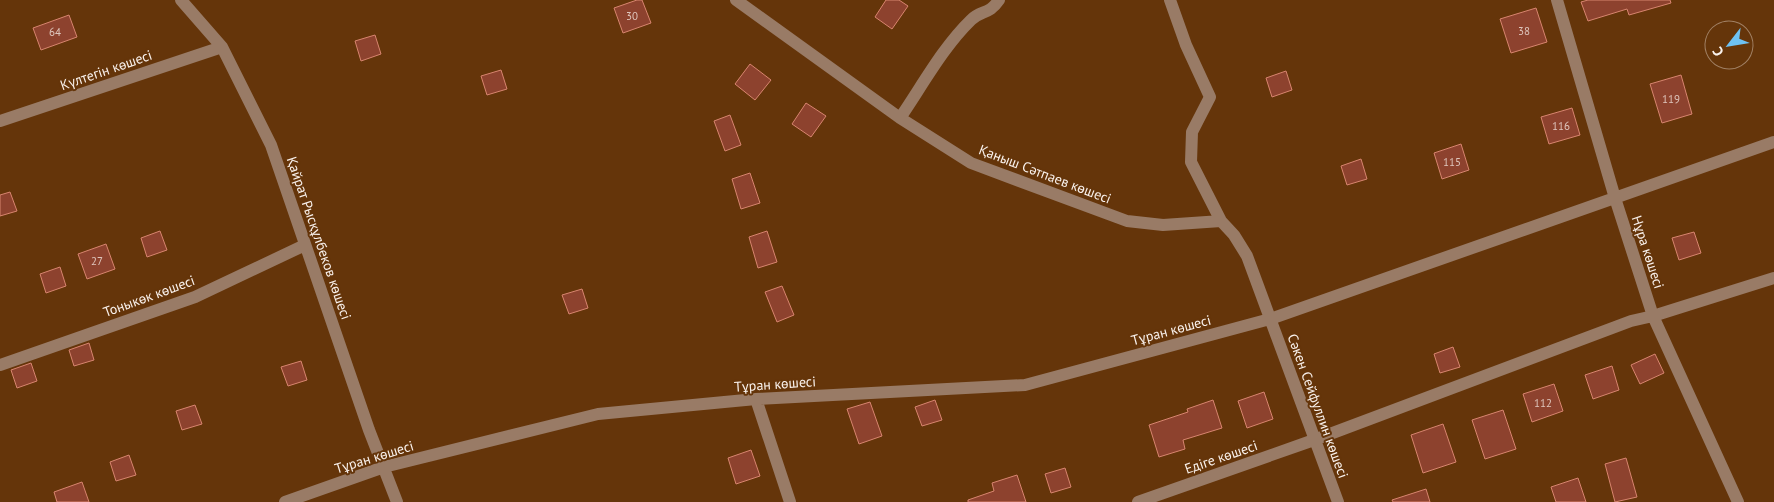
<svg xmlns="http://www.w3.org/2000/svg" width="1774" height="502" font-family="'PT Sans',sans-serif">
  <rect width="100%" height="100%" fill="#65350a"/>
  <path fill="#8d422e" stroke="#d8856f" d="M637,0H642L651,23L623,33L614,8Z
    M886,0H899L908,6L892,29L875,17Z
    M1588,0H1670L1671,3L1629,15L1627,9L1588,21L1581,2Z
    M1536,8L1547,42L1511,53L1500,19Z
    M69,15L77,37L41,50L33,28Z
    M375,35L381,54L361,61L355,41Z
    M750,64L771,80L755,100L735,84Z
    M501,70L507,89L487,95L481,76Z
    M1286,71L1292,90L1272,97L1266,78Z
    M1681,75L1692,114L1662,123L1650,84Z
    M806,103L826,116L811,137L792,124Z
    M1572,108L1580,135L1549,144L1541,117Z
    M730,115L741,145L725,151L714,121Z
    M1461,144L1469,170L1442,179L1434,153Z
    M1361,159L1367,179L1347,185L1341,166Z
    M750,173L760,203L741,209L732,179Z
    M10,192L17,211L0,216V195Z
    M160,231L167,250L147,257L141,238Z
    M767,231L777,262L758,268L749,237Z
    M1694,232L1701,253L1679,260L1672,238Z
    M106,244L115,269L87,279L78,254Z
    M60,267L66,286L46,293L40,274Z
    M782,286L794,315L777,322L765,292Z
    M582,289L588,308L569,314L562,295Z
    M89,343L94,360L74,366L69,350Z
    M1453,347L1460,367L1440,373L1434,354Z
    M1655,354L1664,373L1640,384L1631,365Z
    M301,361L307,380L288,386L281,367Z
    M31,363L37,381L17,388L11,370Z
    M1612,366L1619,390L1593,399L1585,375Z
    M1554,384L1563,411L1532,422L1523,394Z
    M1264,392L1273,419L1247,428L1238,401Z
    M935,400L942,420L922,426L915,407Z
    M1213,400L1222,428L1183,440L1185,449L1159,457L1149,425L1188,412L1187,409Z
    M870,402L882,436L859,444L847,409Z
    M195,405L202,424L182,430L176,411Z
    M1503,410L1516,449L1485,459L1472,420Z
    M1443,424L1456,462L1423,473L1411,435Z
    M751,450L760,476L736,484L728,458Z
    M129,455L136,475L116,481L110,462Z
    M1626,458L1637,497L1615,502L1605,464Z
    M1065,468L1071,487L1051,493L1045,474Z
    M1017,475L1026,502H968V500L994,491L992,483Z
    M1578,478L1586,502H1556L1551,487Z
    M82,482L89,502H57L54,492Z
    M1426,489L1430,502H1393L1392,500Z"/>
  <g fill="none" stroke-linecap="round" stroke-linejoin="round">
    <path stroke="#997b66" stroke-width="12" d="M181,0L222,47L271,145L369,430L397,502
      M736,0L900,118L971,163L1127,221L1163,225L1221,221L1234,235L1247,256L1338,502
      M1170,0L1186,45L1210,97L1192,132L1191,162L1221,221
      M1557,0L1615,198L1653,316L1738,502
      M900,118C922,86 943,47 971,20C981,10 989,15 999,0
      M0,121L222,47
      M0,365L195,297L305,245
      M756,399L790,502
      M285,502L384,467L598,414L756,399L1025,385L1270,319L1774,142
      M1138,502L1314,440L1631,321L1653,316L1774,278"/>
  </g>
  <g text-anchor="middle" dominant-baseline="central" stroke-width="4" stroke-linejoin="round" paint-order="stroke">
    <g font-size="11" fill="#dfc6bd">
      <text x="632" y="16">30</text>
      <text x="1524" y="31">38</text>
      <text x="55" y="32">64</text>
      <text x="1671" y="99">119</text>
      <text x="1561" y="126">116</text>
      <text x="1452" y="162">115</text>
      <text x="97" y="261">27</text>
      <text x="1543" y="403">112</text>
    </g>
    <g font-size="14" fill="#faf2ed" stroke="#65350a">
      <text transform="translate(106 70) rotate(-19)">Күлтегін көшесі</text>
      <text transform="translate(1045 174) rotate(21)">Қаныш Сәтпаев көшесі</text>
      <text transform="translate(319 238) rotate(71)">Қайрат Рысқұлбеков көшесі</text>
      <text transform="translate(1648 252) rotate(72)">Нұра көшесі</text>
      <text transform="translate(149 296) rotate(-20)">Тоныкөк көшесі</text>
      <text transform="translate(1171 330) rotate(-15)">Тұран көшесі</text>
      <text transform="translate(775 384) rotate(-4)">Тұран көшесі</text>
      <text transform="translate(1318 406) rotate(70)">Сәкен Сейфуллин көшесі</text>
      <text transform="translate(374 457) rotate(-17)">Тұран көшесі</text>
      <text transform="translate(1221 457) rotate(-19)">Едіге көшесі</text>
    </g>
  </g>
  <g transform="translate(1729 45) rotate(239)"><circle r="24" fill="#65350a" stroke="#a18165"/>
  <path d="M0-4L9 19L0 12L-9 19Z" fill="#6ec2f3"/>
  <text y="-8" font-size="14" font-weight="bold" text-anchor="middle" fill="#faf2ed">С</text>
  </g>
</svg>
